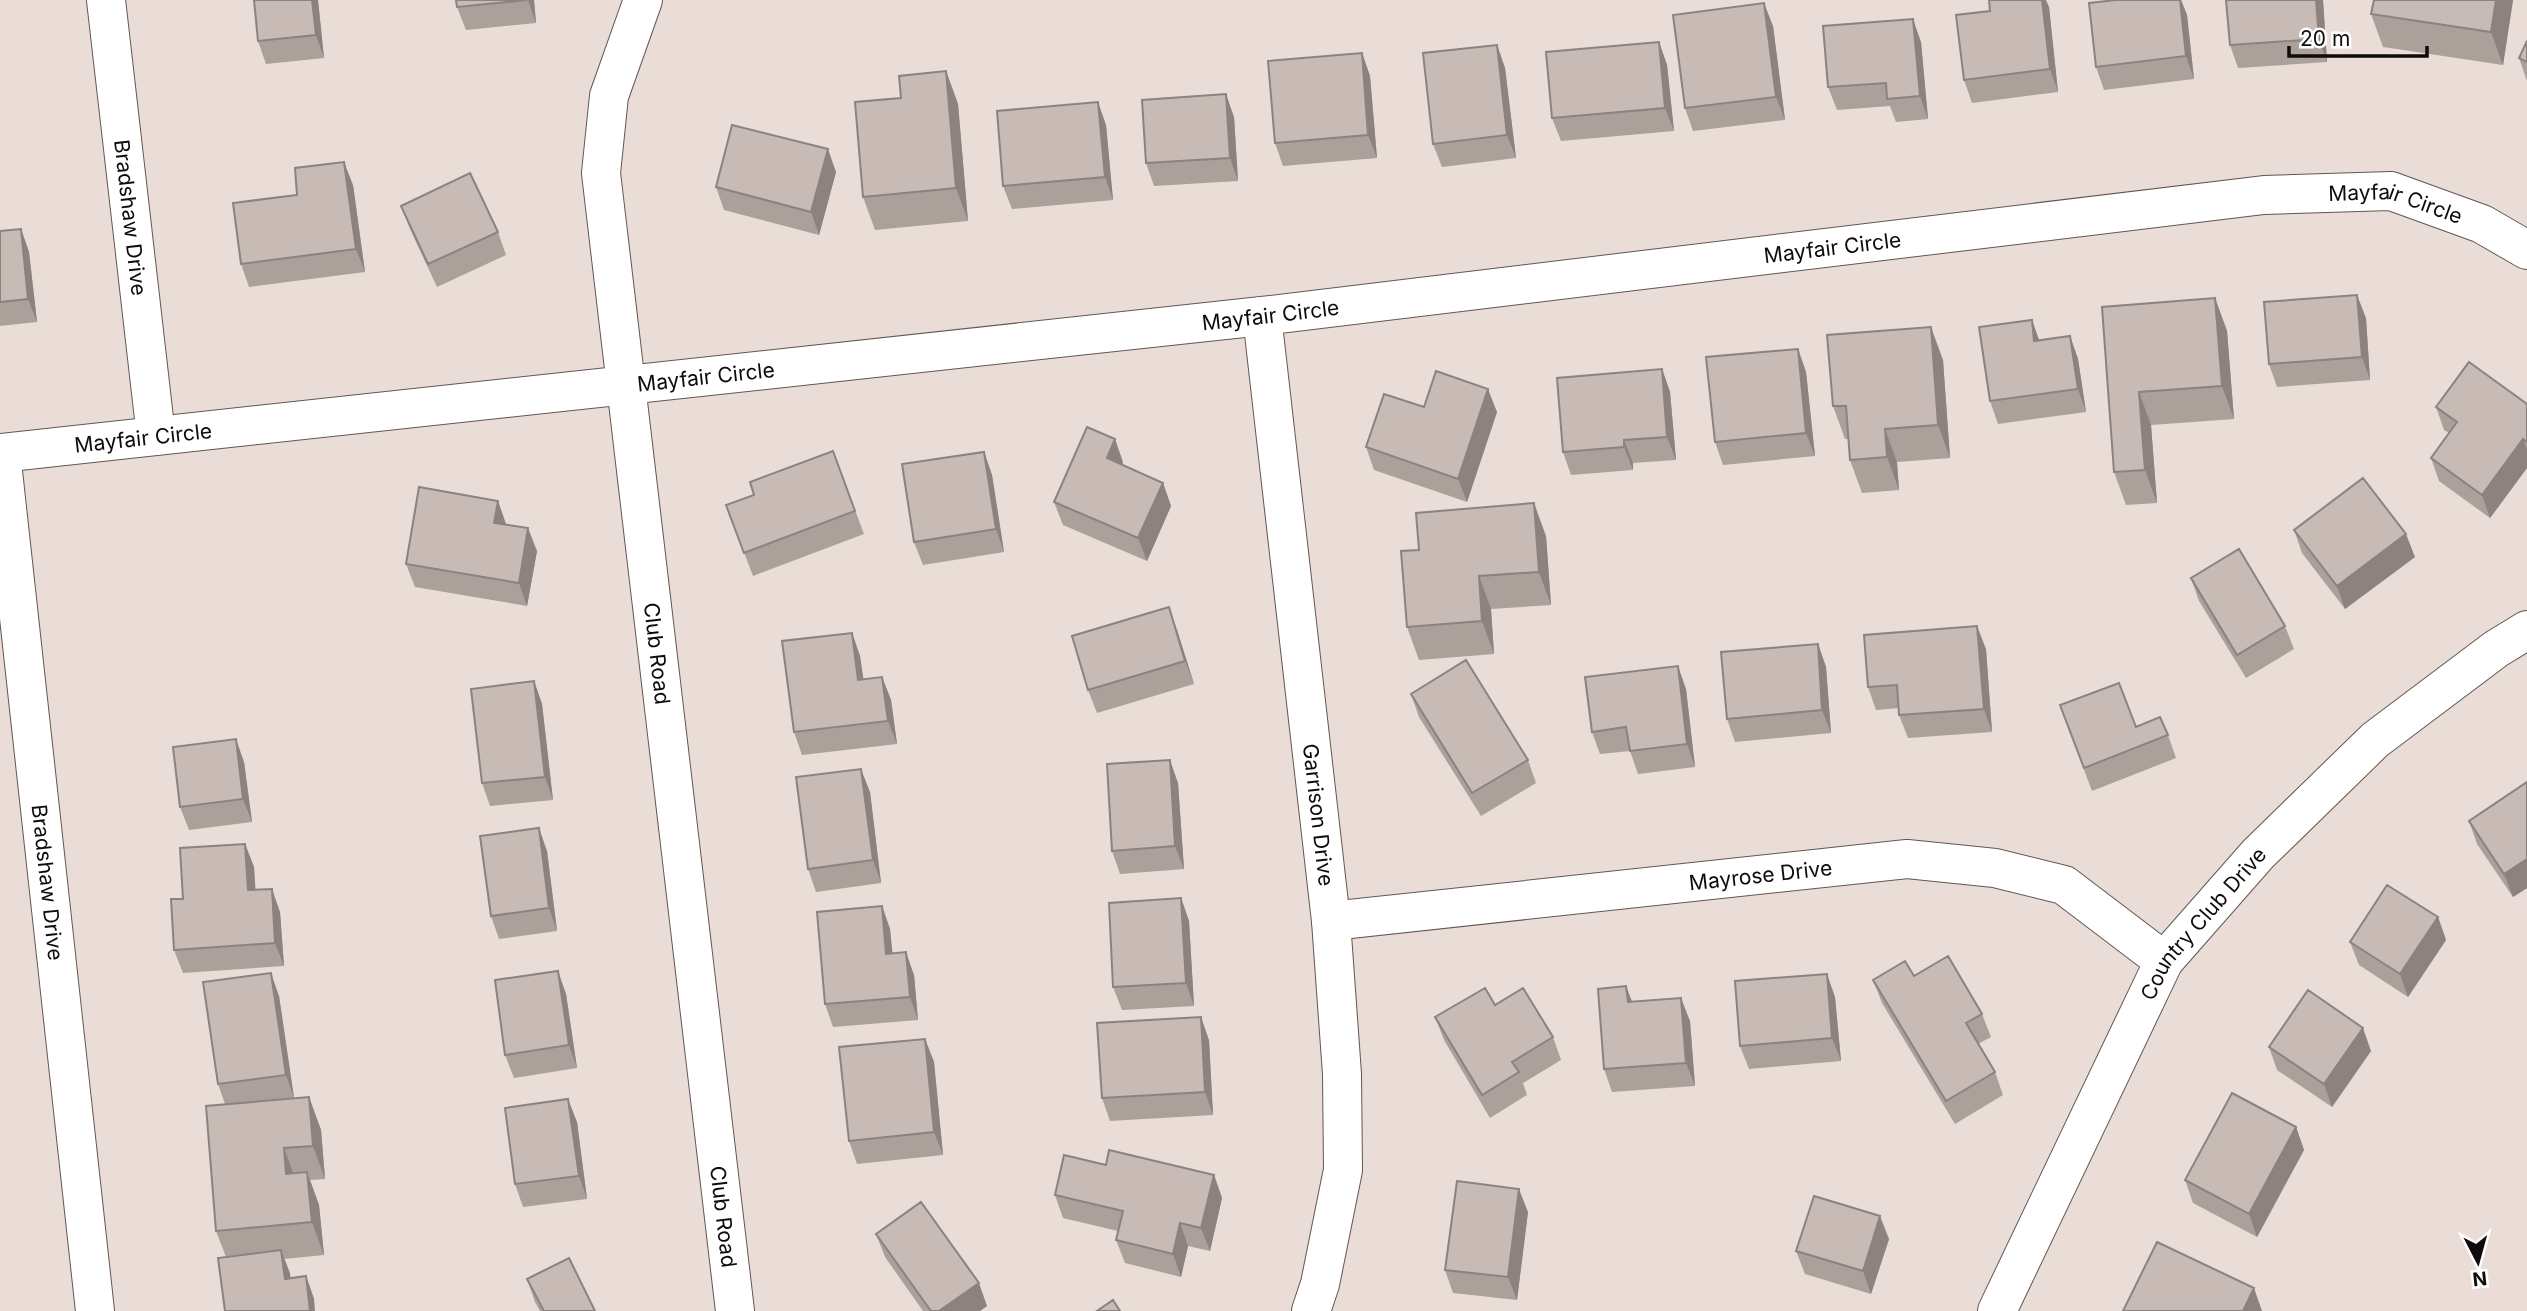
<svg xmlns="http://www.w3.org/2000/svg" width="2527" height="1311" font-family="Inter,sans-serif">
  <rect width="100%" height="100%" fill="#eadcd6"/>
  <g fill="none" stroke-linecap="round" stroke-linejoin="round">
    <defs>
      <g id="minor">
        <path id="s1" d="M106,0L156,436"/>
        <path id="s2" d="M643,0L609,96L601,173L735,1311"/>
        <path id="s3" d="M1262,316L1331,921L1342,1074L1343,1170L1320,1284L1311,1311"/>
        <path id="s4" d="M0,453L1262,316L2264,195L2391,191L2482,224L2527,250"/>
        <path id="s5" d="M1,453L95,1311"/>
        <path id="s6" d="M1331,921L1907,859L1995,868L2064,885L2164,961"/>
        <path id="s7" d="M1997,1311L2164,961L2258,854L2375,740L2496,649L2527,630"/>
      </g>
    </defs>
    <use href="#minor" stroke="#625751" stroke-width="40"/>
    <use href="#minor" stroke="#fff" stroke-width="38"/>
  </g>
  <path fill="#aca09b" d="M254,0H318L324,58L266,64L258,41Z
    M456,0H534L536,23L466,30L457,7Z
    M2116,0H2181L2187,15L2194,79L2104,90L2096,67Z
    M2323,0L2327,62L2238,68L2230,45Z
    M2374,0H2513L2503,65L2383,47L2371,14Z
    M2049,7L2058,92L1972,103L1964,80Z
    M1773,26L1785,120L1693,131L1685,108Z
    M2527,41V81L2519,58Z
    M1659,42L1667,65L1674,131L1561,141L1552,118Z
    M1921,42L1928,119L1896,122L1890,106L1837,110L1828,87Z
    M1497,45L1505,68L1516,158L1442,167L1433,144Z
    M1362,53L1370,76L1377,158L1283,166L1275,143Z
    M946,71L958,104L968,221L875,230L863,197L901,98Z
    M1234,117L1238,181L1154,186L1146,163Z
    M1106,125L1113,200L1012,209L1003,186Z
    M836,172L819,235L724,210L716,187Z
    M353,185L365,272L249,287L241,264L297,195Z
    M401,206L498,232L506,255L437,287L410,229Z
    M21,229L29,252L37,322L0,326V231Z
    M2215,298L2227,331L2234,419L2151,425L2157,503L2126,505L2114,472L2102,307Z
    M2366,318L2370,380L2277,387L2269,364Z
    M2032,320L2039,340L2070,336L2078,359L2086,412L1998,424L1990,401Z
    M1798,349L1806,372L1815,456L1723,465L1715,442Z
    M1943,360L1950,458L1897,462L1899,490L1862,493L1850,460L1848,439H1845L1833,406Z
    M1662,369L1670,392L1676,460L1633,463V470L1571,475L1563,452Z
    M2527,404V468L2490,518L2439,481L2431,458L2449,433L2444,430L2436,407Z
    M1424,407L1497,412L1467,502L1374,470L1366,447Z
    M833,451L864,534L753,576L726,505L754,495Z
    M984,452L992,475L1004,552L923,565L914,542Z
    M1123,462L1122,465L1163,483L1171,506L1147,561L1063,525L1054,502Z
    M498,501L506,525L537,551L527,606L415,587L406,564Z
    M2294,530L2415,557L2345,609L2302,553Z
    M1546,536L1551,605L1491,609L1494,654L1419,660L1407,627L1419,550Z
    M2191,578L2285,626L2294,649L2246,678L2199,601Z
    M1177,630L1194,684L1097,713L1088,690Z
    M852,633L860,656L863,679L882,677L891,700L897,744L802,755L794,732Z
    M1818,644L1826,667L1831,733L1735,742L1727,719Z
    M1986,649L1992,732L1908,738L1899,715V708L1876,710L1868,687Z
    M534,681L542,704L553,800L490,806L482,783Z
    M1686,689L1695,767L1638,774L1630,751L1600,754L1592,732Z
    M1411,694L1528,760L1536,783L1481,816L1419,717Z
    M2060,705L2168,735L2176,758L2092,791Z
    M244,762L252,822L189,830L180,807Z
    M2527,782V888L2513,897L2477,844L2469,821Z
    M1178,783L1184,869L1120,874L1112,851Z
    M870,792L881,883L816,892L808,869Z
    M245,844L254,867L255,890L280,912L284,966L183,973L174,950L183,899Z
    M547,851L557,931L499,939L491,916Z
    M1181,898L1189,921L1194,1006L1122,1010L1113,987Z
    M882,906L890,929L892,953L914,975L918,1020L833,1027L825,1004Z
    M2438,917L2446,940L2408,997L2359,965L2350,942Z
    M1914,976L1982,1014L1991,1037L1978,1044L1995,1072L2003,1095L1955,1124L1882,1003L1873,980Z
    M566,994L577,1068L514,1078L505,1055Z
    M279,996L294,1098L309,1097L321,1130L325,1179L310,1180L319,1205L324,1255L284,1259L290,1279L306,1276L314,1299L226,1257L216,1231L225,1104L218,1084Z
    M1835,997L1841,1061L1749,1069L1740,1046Z
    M1632,1002L1690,1021L1695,1086L1612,1092L1604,1069Z
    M1495,1005L1553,1037L1561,1060L1523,1083L1527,1095L1490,1118L1444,1040L1435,1017Z
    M925,1039L934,1062L943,1155L857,1164L849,1141Z
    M1209,1040L1213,1115L1110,1121L1102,1098Z
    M2269,1047L2371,1051L2332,1107L2277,1070Z
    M577,1122L587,1199L523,1207L515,1184Z
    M2296,1127L2304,1150L2257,1237L2193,1203L2185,1180Z
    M1106,1165L1214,1175L1222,1198L1210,1251L1188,1246L1181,1277L1125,1263L1116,1240L1118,1231L1063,1218L1055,1195Z
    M1528,1212L1517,1300L1453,1293L1445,1270Z
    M876,1234L987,1306L980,1311H923L885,1257Z
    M1889,1239L1871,1294L1805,1274L1796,1251Z
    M527,1279L596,1311H540L535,1302Z"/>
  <path fill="#8c827e" d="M312,0H318L324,58L316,35Z
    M528,0H534L536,23Z
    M2042,0H2046L2049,7L2058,92L2050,69Z
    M2180,0H2181L2187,15L2194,79L2186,56Z
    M2316,0H2323L2327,62L2319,39Z
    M2496,0H2513L2503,65L2491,32Z
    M1764,3L1773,26L1785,120L1776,97Z
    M1913,19L1921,42L1928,119L1920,96Z
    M1659,42L1667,65L1674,131L1665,108Z
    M1497,45L1505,68L1516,158L1507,135Z
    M1362,53L1370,76L1377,158L1368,135Z
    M946,71L958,104L968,221L956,188Z
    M1226,94L1234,117L1238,181L1230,158Z
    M1098,102L1106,125L1113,200L1105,177Z
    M828,149L836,172L819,235L811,212Z
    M344,162L353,185L365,272L356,249Z
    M21,229L29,252L37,322L28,299Z
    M2357,295L2366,318L2370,380L2362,357Z
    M2215,298L2227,331L2234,419L2222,386Z
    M2032,320L2040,343L2034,341Z
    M1931,327L1943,360L1950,458L1938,425Z
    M2070,336L2078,359L2086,412L2078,389Z
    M1798,349L1806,372L1815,456L1806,433Z
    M1662,369L1670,392L1676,460L1667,437Z
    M1488,389L1497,412L1467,502L1458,479Z
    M2139,392L2151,425L2157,503L2145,470Z
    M1885,429L1897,462L1899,490L1887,457Z
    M1115,439L1123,462L1115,481L1107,458Z
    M2523,439L2527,449V468L2490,518L2482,495Z
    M1624,440L1633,463V470L1624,447Z
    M984,452L992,475L1004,552L996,529Z
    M1163,483L1171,506L1147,561L1138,538Z
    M498,501L506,524L503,546L494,523Z
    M1534,503L1546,536L1551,605L1539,572Z
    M528,528L537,551L527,606L519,583Z
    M2406,534L2415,557L2345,609L2337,586Z
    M1479,576L1491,609L1494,654L1482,621Z
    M1169,607L1177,630L1194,684L1185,661Z
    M1977,626L1986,649L1992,732L1984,709Z
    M852,633L860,656L867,703L858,680Z
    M1818,644L1826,667L1831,733L1822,710Z
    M1678,666L1686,689L1695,767L1687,744Z
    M882,677L891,700L897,744L888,721Z
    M534,681L542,704L553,800L545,777Z
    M236,739L244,762L252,822L243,799Z
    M1170,760L1178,783L1184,869L1175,846Z
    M861,769L870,792L881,883L873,860Z
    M539,828L547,851L557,931L549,908Z
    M245,844L254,867L257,913L248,890Z
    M2527,859V888L2513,897L2504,874Z
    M272,889L280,912L284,966L275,943Z
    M1181,898L1189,921L1194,1006L1186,983Z
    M882,906L890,929L895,977L886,954Z
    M2438,917L2446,940L2408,997L2400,974Z
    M906,952L914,975L918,1020L910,997Z
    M558,971L566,994L577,1068L569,1045Z
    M271,973L279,996L294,1098L286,1075Z
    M1827,974L1835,997L1841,1061L1832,1038Z
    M1626,986L1635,1009L1628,1002Z
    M1681,998L1690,1021L1695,1086L1686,1063Z
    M1201,1017L1209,1040L1213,1115L1205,1092Z
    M2363,1028L2371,1051L2332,1107L2324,1084Z
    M925,1039L934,1062L943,1155L934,1132Z
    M309,1097L321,1130L325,1179L313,1146Z
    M568,1099L577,1122L587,1199L579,1176Z
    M2296,1127L2304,1150L2257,1237L2249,1214Z
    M284,1148L296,1181L286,1174Z
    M307,1172L319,1205L324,1255L312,1222Z
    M1214,1175L1222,1198L1210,1251L1201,1228Z
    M1519,1189L1528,1212L1517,1300L1508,1277Z
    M1880,1216L1889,1239L1871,1294L1863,1271Z
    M1180,1223L1188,1246L1181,1277L1173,1254Z
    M281,1250L290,1273L293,1302L285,1279Z
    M306,1276L314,1299L315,1311H310Z
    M979,1283L987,1306L980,1311H939Z
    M2254,1288L2262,1311H2243Z"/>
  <path fill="#c8bab4" stroke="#8c827e" stroke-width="2" d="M254,0H312L316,35L258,41Z
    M456,0H527L457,7Z
    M1989,0H2042L2050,69L1964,80L1956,15L1990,11Z
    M2116,0H2180L2186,56L2096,67L2089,3Z
    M2226,0H2316L2319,39L2230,45Z
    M2374,0H2496L2491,32L2371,14Z
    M1764,3L1776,97L1685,108L1673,15Z
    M1913,19L1920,96L1887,99L1886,83L1828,87L1823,26Z
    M2527,41V62L2519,58Z
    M1659,42L1665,108L1552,118L1546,52Z
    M1497,45L1507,135L1433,144L1423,53Z
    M1362,53L1368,135L1275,143L1268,61Z
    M946,71L956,188L863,197L855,102L901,98L899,76Z
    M1226,94L1230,158L1146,163L1142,100Z
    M1098,102L1105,177L1003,186L997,111Z
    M732,125L828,149L811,212L716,187Z
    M344,162L356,249L241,264L233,203L297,195L295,168Z
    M470,173L498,232L428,264L401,206Z
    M21,229L28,299L0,302V231Z
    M2357,295L2362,357L2269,364L2264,302Z
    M2215,298L2222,386L2139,392L2145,470L2114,472L2102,307Z
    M2032,320L2034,341L2070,336L2078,389L1990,401L1979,327Z
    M1931,327L1938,425L1885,429L1887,457L1850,460L1846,406H1833L1827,335Z
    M1798,349L1806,433L1715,442L1706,357Z
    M2469,362L2527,404V442L2523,439L2482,495L2431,458L2457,422L2436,407Z
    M1662,369L1667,437L1624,440V447L1563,452L1557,378Z
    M1436,371L1488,389L1458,479L1366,447L1384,394L1424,407Z
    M1087,427L1115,439L1107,458L1163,483L1138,538L1054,502Z
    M833,451L855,511L744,553L726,505L754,495L750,482Z
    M984,452L996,529L914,542L902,464Z
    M2363,478L2406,534L2337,586L2294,530Z
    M419,487L498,501L494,523L528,528L519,583L406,564Z
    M1534,503L1539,572L1479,576L1482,621L1407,627L1401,551L1419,550L1416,513Z
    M2239,549L2285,626L2237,655L2191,578Z
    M1169,607L1185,661L1088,690L1072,636Z
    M1977,626L1984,709L1899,715L1897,685L1868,687L1864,635Z
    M852,633L858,680L882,677L888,721L794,732L782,641Z
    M1818,644L1822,710L1727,719L1721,652Z
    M1466,660L1528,760L1472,793L1411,694Z
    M1678,666L1687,744L1630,751L1626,727L1592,732L1585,677Z
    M534,681L545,777L482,783L471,689Z
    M2119,683L2136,727L2160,717L2168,735L2084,768L2060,705Z
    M236,739L243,799L180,807L173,747Z
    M1170,760L1175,846L1112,851L1107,764Z
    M861,769L873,860L808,869L796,777Z
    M2527,782V859L2504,874L2469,821Z
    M539,828L549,908L491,916L480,836Z
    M245,844L248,890L272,889L275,943L174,950L171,899H183L180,848Z
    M2387,885L2438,917L2400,974L2350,942Z
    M1181,898L1186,983L1113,987L1109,903Z
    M882,906L886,954L906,952L910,997L825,1004L817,912Z
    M1948,956L1982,1014L1966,1023L1995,1072L1946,1101L1873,980L1905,961L1914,976Z
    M558,971L569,1045L505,1055L495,980Z
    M271,973L286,1075L218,1084L203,982Z
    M1827,974L1832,1038L1740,1046L1735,981Z
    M1626,986L1628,1002L1681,998L1686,1063L1604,1069L1598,989Z
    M1485,988L1495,1005L1523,988L1553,1037L1512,1062L1519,1072L1482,1095L1435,1017Z
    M2308,990L2363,1028L2324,1084L2269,1047Z
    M1201,1017L1205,1092L1102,1098L1097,1023Z
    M925,1039L934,1132L849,1141L839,1047Z
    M2232,1093L2296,1127L2249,1214L2185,1180Z
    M309,1097L313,1146L284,1148L286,1174L307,1172L312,1222L216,1231L206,1106Z
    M568,1099L579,1176L515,1184L505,1108Z
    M1109,1150L1214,1175L1201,1228L1180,1223L1173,1254L1116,1240L1123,1211L1055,1195L1064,1155L1106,1165Z
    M1457,1181L1519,1189L1508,1277L1445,1270Z
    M1814,1196L1880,1216L1863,1271L1796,1251Z
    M921,1202L979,1283L939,1311H931L876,1234Z
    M2157,1242L2254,1288L2243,1311H2123Z
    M281,1250L285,1279L306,1276L310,1311H225L218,1258Z
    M569,1258L595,1311H544L527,1279Z
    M1113,1300L1120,1311H1097Z"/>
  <g text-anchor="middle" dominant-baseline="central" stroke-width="5" stroke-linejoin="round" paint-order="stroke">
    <g font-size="21" fill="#0f0b09" stroke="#fff">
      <text stroke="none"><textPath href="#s4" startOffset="2412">Mayfair Circle</textPath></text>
      <text stroke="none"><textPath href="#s1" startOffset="219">Bradshaw Drive</textPath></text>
      <text stroke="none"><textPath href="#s4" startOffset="1844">Mayfair Circle</textPath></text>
      <text stroke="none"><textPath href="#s4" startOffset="1278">Mayfair Circle</textPath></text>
      <text stroke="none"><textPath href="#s4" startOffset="710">Mayfair Circle</textPath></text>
      <text stroke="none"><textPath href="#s4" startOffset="144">Mayfair Circle</textPath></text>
      <text stroke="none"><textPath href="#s2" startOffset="663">Club Road</textPath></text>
      <text stroke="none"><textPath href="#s3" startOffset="502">Garrison Drive</textPath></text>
      <text stroke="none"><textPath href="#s6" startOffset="432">Mayrose Drive</textPath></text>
      <text stroke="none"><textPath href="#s5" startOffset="432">Bradshaw Drive</textPath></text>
      <text stroke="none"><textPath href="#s7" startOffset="441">Country Club Drive</textPath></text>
      <text stroke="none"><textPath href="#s2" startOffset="1230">Club Road</textPath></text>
    </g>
  </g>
  <g transform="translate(2478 1262) rotate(174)" stroke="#ffffff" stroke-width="5" paint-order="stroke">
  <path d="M0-5L12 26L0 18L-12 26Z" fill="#0f0b09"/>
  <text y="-10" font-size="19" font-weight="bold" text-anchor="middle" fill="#0f0b09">N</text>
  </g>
  <path d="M2289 46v10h138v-10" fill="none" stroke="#0f0b09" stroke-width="3.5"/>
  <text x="2300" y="46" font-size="21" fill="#0f0b09" stroke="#ffffff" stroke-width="5" paint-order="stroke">20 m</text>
</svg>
